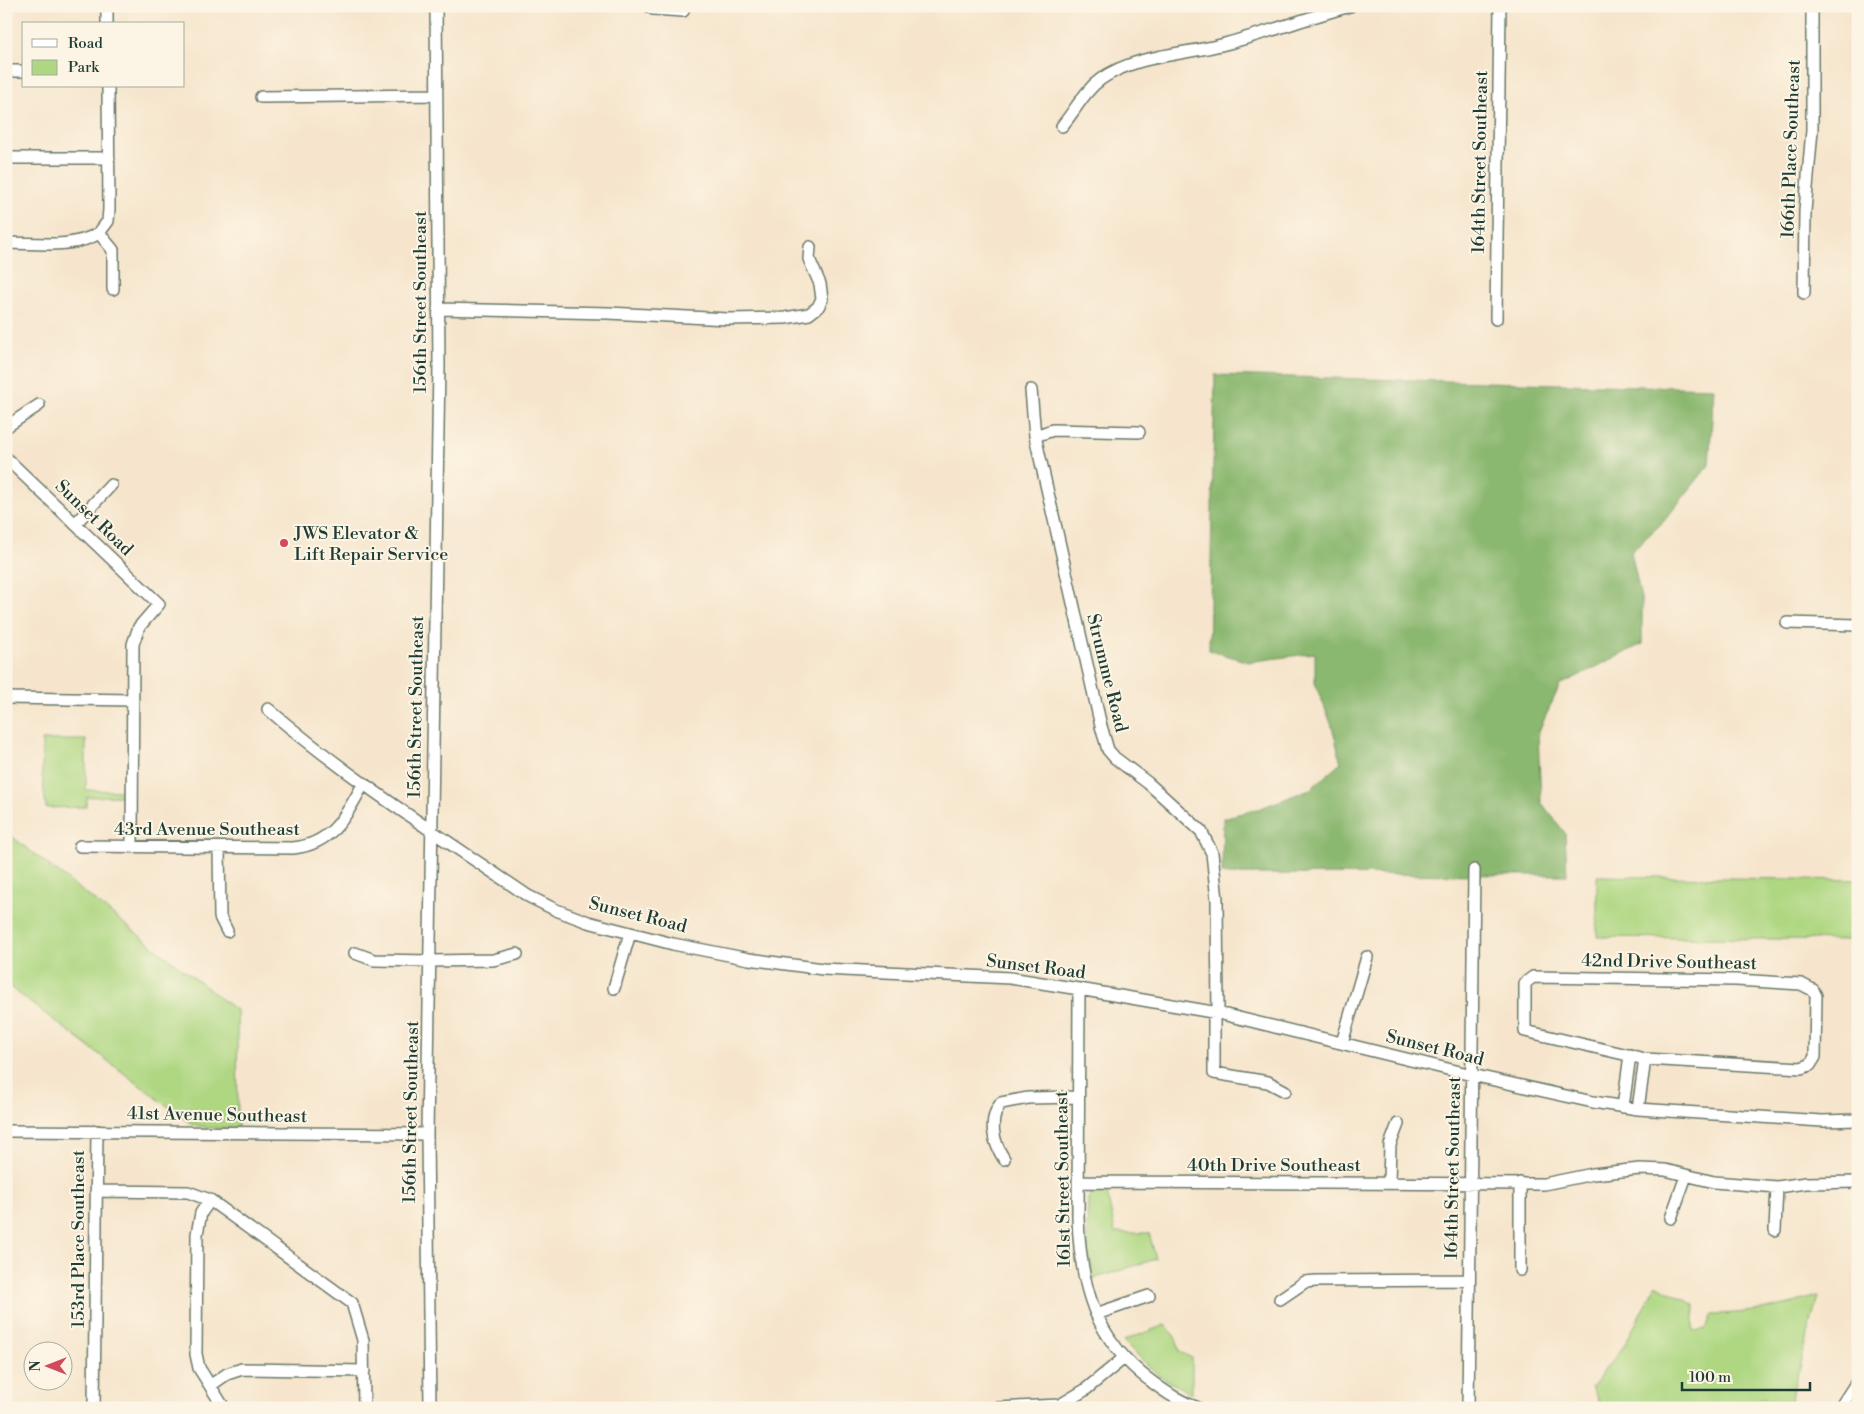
<svg xmlns="http://www.w3.org/2000/svg" width="1864" height="1414" font-family="'Libre Bodoni',serif">
  <rect width="100%" height="100%" fill="#fcf5e5"/>
  <filter id="ink" filterUnits="userSpaceOnUse"><feTurbulence type="fractalNoise" baseFrequency=".02" numOctaves="2"/><feDisplacementMap in="SourceGraphic" scale="10" xChannelSelector="R" yChannelSelector="G"/><feConvolveMatrix kernelMatrix="1 2 1 2 8 2 1 2 1" color-interpolation-filters="sRGB"/></filter>
  <filter id="wash" filterUnits="userSpaceOnUse"><feTurbulence type="fractalNoise" baseFrequency=".0096" numOctaves="4" result="noise"/><feDisplacementMap in="SourceGraphic" scale="20" xChannelSelector="R" yChannelSelector="G"/><feGaussianBlur stdDeviation="1.12" result="paint"/><feColorMatrix in="noise" values="0 0 0 0 0 0 0 0 0 0 0 0 0 0 0 0 0 1.4 0 .05"/><feComposite in="paint" operator="in"/></filter>
  <g filter="url(#wash)">
    <rect width="100%" height="100%" fill="#f6e5cc"/>
    <path fill="#afd782" stroke="#678a5b" d="M42,740H86V790L122,791V796L87,797L86,807L46,808L42,774Z
      M6,832L237,1011L238,1128H208L191,1124L6,984Z
      M1597,876L1858,880V940L1597,937Z
      M1094,1192H1107L1115,1233H1149L1156,1259L1093,1279L1087,1240L1088,1198Z
      M1656,1284L1695,1305L1694,1331L1706,1329L1712,1314C1748,1314 1783,1307 1818,1296L1790,1402L1762,1399L1749,1408H1603L1591,1387L1624,1346Z
      M1165,1325L1176,1338L1180,1352L1192,1358V1394L1158,1375L1123,1341Z"/>
    <path fill="#8bb870" stroke="#557a52" d="M1215,375L1714,388L1709,465L1664,521L1631,552L1642,603V644L1560,685L1538,733L1541,802L1565,833L1567,875L1222,874L1223,818L1261,808L1310,789L1341,763L1332,726L1315,683V653L1248,662L1209,650Z"/>
  </g>
  <g filter="url(#ink)">
    <g fill="none" stroke-linecap="round" stroke-linejoin="round">
      <defs>
        <path id="minor" d="M107,6V24
          M649,6L653,9L683,11L685,6
          M6,71H24
          M108,86L109,209L108,221L99,233L113,250V289
          M261,97L436,95
          M1062,126C1075,111 1084,91 1101,79C1135,55 1182,55 1221,45C1264,34 1306,18 1350,6
          M6,158H109
          M6,243C37,243 73,249 99,233
          M1804,293L1805,211L1812,130V6
          M438,309L608,313L728,319L785,318L809,314L818,307L822,299L820,284L809,259L810,247
          M1496,319L1500,6
          M1031,390L1035,436L1101,726L1108,750L1115,758L1148,783L1201,831L1212,853L1217,900L1218,1013
          M6,427L39,405
          M1035,436L1053,430L1139,432
          M6,458L159,604L139,627L133,644L132,846
          M75,524L111,485
          M1787,623L1858,625
          M6,698L133,700
          M268,709C349,779 440,836 528,896L556,910L588,922L673,944L749,959L823,969L1010,978L1079,989L1218,1013L1472,1075L1593,1102L1638,1109L1822,1121L1858,1120
          M80,846L293,848C333,844 346,815 364,783
          M219,848L220,917L227,931
          M355,953L374,960L431,961L493,960L517,954
          M1533,977L1736,980L1801,984L1813,990L1816,996L1815,1057L1810,1065L1801,1068L1645,1059L1525,1031V983Z
          M614,988L630,933
          M1079,989L1078,1217C1080,1284 1094,1340 1152,1382C1167,1393 1180,1402 1198,1408
          M1214,1012V1073L1268,1082L1285,1091
          M1342,1043L1367,957
          M1623,1107L1630,1055
          M1638,1109L1645,1059
          M6,1131L427,1134
          M1004,1159C993,1142 988,1120 1001,1103L1028,1098L1078,1097
          M1078,1182L1544,1184L1593,1174L1640,1169L1665,1170L1714,1182L1777,1187L1806,1183L1858,1182
          M1389,1182L1390,1145L1398,1124
          M96,1191L188,1192L210,1200L352,1303L363,1340L364,1408
          M210,1200L201,1213L197,1234L196,1354L199,1368L224,1408
          M1671,1218L1686,1176
          M1775,1230L1777,1187
          M1520,1270V1183
          M1280,1299L1305,1282L1316,1281L1469,1280
          M1096,1314L1149,1296
          M211,1385L227,1374L242,1369L364,1371
          M94,1408L97,1131
          M430,1408L427,1134L439,365L436,6
          M997,1408L1060,1405L1085,1390L1124,1358
          M1468,1408L1474,870
          M1840,1408L1858,1380"/>
      </defs>
      <use href="#minor" stroke="#6a7869" stroke-width="14"/>
      <use href="#minor" stroke="#fff" stroke-width="11"/>
    </g>
  </g>
  <circle fill="#d1495b" stroke="#fcf5e5" stroke-width="2" cx="284" cy="543" r="5"/>
  <g text-anchor="middle" dominant-baseline="central" stroke-width="4" stroke-linejoin="round" paint-order="stroke">
    <g font-size="18" fill="#1f3d34" stroke="#fcf5e5">
      <text transform="translate(1791 149) rotate(-88)">166th Place Southeast</text>
      <text transform="translate(1480 162) rotate(-89)">164th Street Southeast</text>
      <text transform="translate(420 302) rotate(-90)">156th Street Southeast</text>
      <text transform="translate(94 518) rotate(44)">Sunset Road</text>
      <text transform="translate(1107 673) rotate(76)">Strumme Road</text>
      <text transform="translate(416 707) rotate(-89)">156th Street Southeast</text>
      <text x="207" y="829">43rd Avenue Southeast</text>
      <text transform="translate(638 915) rotate(14)">Sunset Road</text>
      <text transform="translate(1669 962) rotate(1)">42nd Drive Southeast</text>
      <text transform="translate(1036 967) rotate(7)">Sunset Road</text>
      <text transform="translate(1435 1048) rotate(14)">Sunset Road</text>
      <text transform="translate(411 1112) rotate(-89)">156th Street Southeast</text>
      <text transform="translate(217 1115) rotate(1)">41st Avenue Southeast</text>
      <text x="1274" y="1165">40th Drive Southeast</text>
      <text transform="translate(1453 1168) rotate(-89)">164th Street Southeast</text>
      <text transform="translate(1063 1179) rotate(-91)">161st Street Southeast</text>
      <text transform="translate(78 1239) rotate(-90)">153rd Place Southeast</text>
    </g>
    <g font-size="18" fill="#1f3d34" stroke="#fcf5e5" text-anchor="start">
      <text x="294" y="533">JWS Elevator &amp;<tspan x="294" dy="21">Lift Repair Service</tspan></text>
    </g>
  </g>
  <rect width="1864" height="1414" fill="none" stroke="#fcf5e5" stroke-width="25"/>
  <rect x="22" y="22" width="162" height="65" fill="#fcf5e5" stroke="#a4ab9e"/>
  <rect x="32" y="39" width="25" height="8" fill="#ffffff" stroke="#a4ab9e"/>
  <text x="68" y="48" font-size="15" fill="#1f3d34">Road</text>
  <rect x="32" y="60" width="25" height="15" fill="#afd782" stroke="#a4ab9e"/>
  <text x="68" y="72" font-size="15" fill="#1f3d34">Park</text>
  <g transform="translate(48 1366) rotate(270)"><circle r="24" fill="#fcf5e5" stroke="#a4ab9e"/>
  <path d="M0-4L9 19L0 12L-9 19Z" fill="#d1495b"/>
  <text y="-8" font-size="14" font-weight="bold" text-anchor="middle" fill="#1f3d34">N</text>
  </g>
  <path d="M1682 1382v8h128v-8" fill="none" stroke="#1f3d34" stroke-width="2.5"/>
  <text x="1689" y="1382" font-size="15" fill="#1f3d34" stroke="#fcf5e5" stroke-width="4" paint-order="stroke">100 m</text>
</svg>
